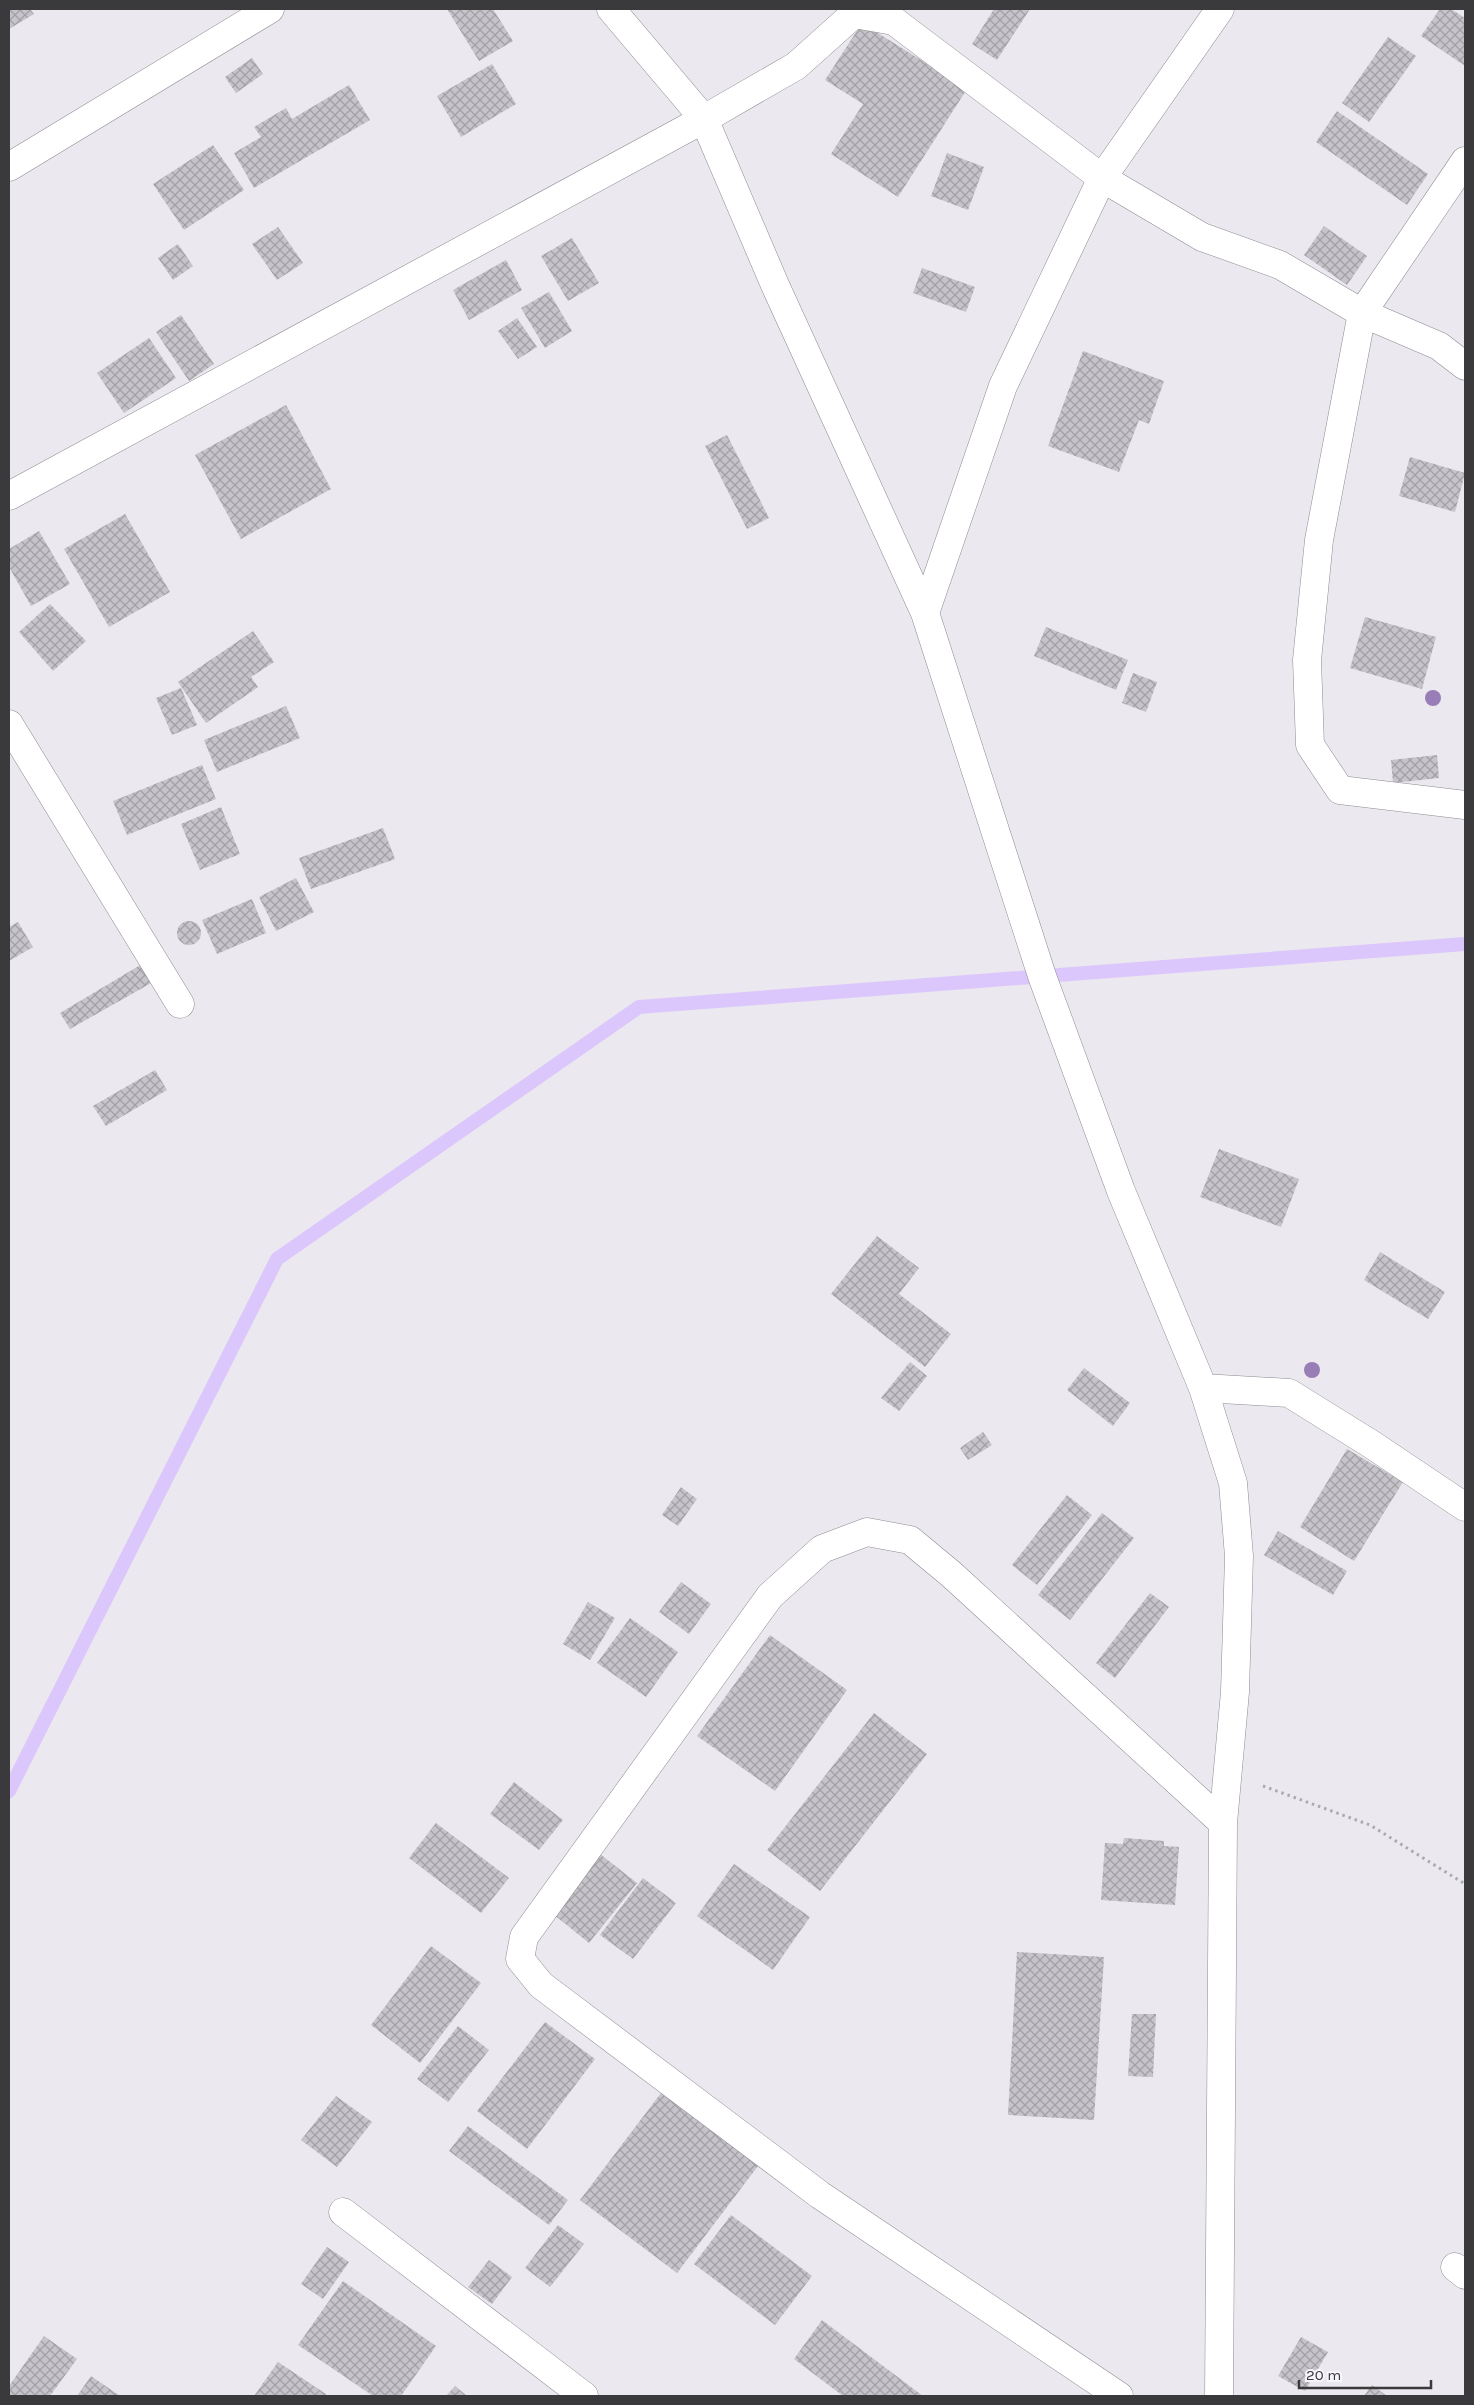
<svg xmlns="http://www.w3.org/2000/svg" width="1474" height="2405" font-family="Karla,sans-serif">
  <defs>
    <pattern id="building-cross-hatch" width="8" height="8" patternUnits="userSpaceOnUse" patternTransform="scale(1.25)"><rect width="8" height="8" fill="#c6c4ca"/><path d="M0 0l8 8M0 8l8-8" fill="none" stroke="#a2a0a5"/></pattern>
  </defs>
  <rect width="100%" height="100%" fill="#ebe9ef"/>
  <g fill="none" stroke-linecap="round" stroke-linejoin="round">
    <path stroke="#dcc7fc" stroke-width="14" d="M9,1791L277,1259L639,1007L1465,944"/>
  </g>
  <path fill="url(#building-cross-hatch)" d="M9,9H30L34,14L9,29Z
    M447,9H493L513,41L479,61Z
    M994,9H1030L997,60L972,44Z
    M1440,9H1451L1465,18V66L1421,36Z
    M862,23L967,89L898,197L831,154L863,104L825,80Z
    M1388,37L1416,56L1369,122L1342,103Z
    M252,58L263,74L236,93L225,77Z
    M492,64L516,104L461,137L437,96Z
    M349,85L370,120L254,188L234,153L261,137L254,127L286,108L292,119Z
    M1337,111L1428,174L1407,205L1316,142Z
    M213,145L244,190L184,230L153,184Z
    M947,153L984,167L968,210L931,196Z
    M1324,226L1367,256L1347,285L1304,255Z
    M278,227L303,263L277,280L252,244Z
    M572,238L599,283L568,301L541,256Z
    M178,244L193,266L173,280L158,258Z
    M506,260L522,290L469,320L453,290Z
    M922,268L975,287L966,312L913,293Z
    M549,292L572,331L545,348L521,308Z
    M181,315L214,364L189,381L156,332Z
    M517,318L537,347L518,359L498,331Z
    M149,338L176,378L124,413L97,373Z
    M1083,351L1164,381L1149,424L1139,420L1119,472L1048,446Z
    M286,405L331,489L241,539L195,455Z
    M727,435L769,518L747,529L705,446Z
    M1410,457L1465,473L1455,512L1399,496Z
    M125,514L170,592L109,627L64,549Z
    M39,531L70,584L31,606L9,567V549Z
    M50,604L86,641L53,671L19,632Z
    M1365,617L1436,637L1422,689L1350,668Z
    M1046,627L1128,660L1116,690L1034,656Z
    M253,631L274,662L251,677L258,687L206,723L178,682Z
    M1133,673L1157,682L1146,712L1122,703Z
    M181,688L197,725L172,735L156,698Z
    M286,706L300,738L217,772L204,740Z
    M1437,755L1439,778L1393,783L1391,760Z
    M202,765L216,799L127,835L113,801Z
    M221,807L240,854L200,870L181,824Z
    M383,828L395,859L311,889L299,858Z
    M296,878L314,912L276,931L259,897Z
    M252,899L266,933L217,954L202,920Z
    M177 933a12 12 0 1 1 24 0a12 12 0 1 1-24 0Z
    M18,922L33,947L9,961V927Z
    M142,964L153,982L70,1029L60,1013Z
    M155,1070L167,1090L106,1126L93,1106Z
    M1219,1149L1299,1179L1281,1227L1200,1197Z
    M877,1236L919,1268L899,1294L951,1334L925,1367L831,1294Z
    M1380,1252L1445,1292L1428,1319L1364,1280Z
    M910,1362L927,1376L899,1411L881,1398Z
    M1084,1368L1130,1403L1113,1426L1067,1390Z
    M983,1432L992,1445L968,1460L960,1448Z
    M1347,1449L1403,1482L1354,1561L1300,1527Z
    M681,1487L697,1499L678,1526L662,1515Z
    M1067,1495L1092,1515L1037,1585L1012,1565Z
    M1102,1513L1134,1538L1070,1620L1038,1595Z
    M1278,1531L1347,1571L1333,1595L1264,1555Z
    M681,1582L711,1604L689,1634L659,1612Z
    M1150,1593L1169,1607L1115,1678L1096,1663Z
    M588,1602L615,1618L590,1660L563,1644Z
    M630,1618L678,1652L646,1697L597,1663Z
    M770,1635L847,1690L775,1791L697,1736Z
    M874,1713L927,1754L820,1891L767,1850Z
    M514,1782L563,1820L539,1850L490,1814Z
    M436,1823L509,1878L481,1913L409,1858Z
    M1124,1838L1164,1841V1846L1179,1847L1175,1905L1101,1900L1105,1843L1123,1844Z
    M600,1854L637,1883L589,1943L553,1914Z
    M734,1864L810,1917L773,1970L697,1916Z
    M643,1878L676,1903L633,1959L600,1935Z
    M431,1946L481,1983L420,2063L371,2025Z
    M1017,1952L1104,1957L1094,2120L1008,2115Z
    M1132,2014H1156L1153,2077L1128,2076Z
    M545,2022L595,2059L527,2149L477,2111Z
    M458,2026L489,2050L448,2102L417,2079Z
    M661,2093L758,2166L677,2273L580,2200Z
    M336,2096L372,2122L337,2167L301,2140Z
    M468,2126L568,2200L549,2225L449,2151Z
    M731,2215L812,2276L775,2325L694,2264Z
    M558,2225L584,2244L550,2287L525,2268Z
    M327,2247L349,2262L323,2299L301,2284Z
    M489,2260L512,2277L492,2304L468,2287Z
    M343,2281L436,2346L401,2396H373L298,2345Z
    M822,2320L923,2396H843L794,2359Z
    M44,2336L77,2359L50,2396H9V2386Z
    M1301,2337L1328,2352L1305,2391L1278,2376Z
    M278,2362L326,2394L325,2396H254Z
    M91,2376L120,2396H77Z
    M1372,2385L1387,2396H1364Z
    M455,2386L467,2396H446Z"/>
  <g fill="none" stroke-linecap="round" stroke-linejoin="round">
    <defs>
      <path id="street" d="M611,9L704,119L775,285L925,613L1042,976L1121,1191L1203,1388L1233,1483L1239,1556L1235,1692L1223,1823L1219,2396
        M1465,161L1362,313L1319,540L1307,660L1310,745L1340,790L1465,805
        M9,167L270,9
        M9,496L704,119L796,66L854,14L894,21L1102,178L1202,237L1280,265L1362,313L1439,346L1465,366
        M925,613L1003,386L1102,178L1220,9
        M9,724L180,1004
        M1203,1388L1289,1393L1371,1444L1465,1507
        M343,2212L584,2396
        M1455,2267L1465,2275
        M1119,2396L820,2195L541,1985L520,1959L524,1937L770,1596L822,1549L867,1532L910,1540L951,1574L1223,1823"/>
    </defs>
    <use href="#street" stroke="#8e8b92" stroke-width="29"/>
    <path stroke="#abaaae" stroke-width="3" stroke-dasharray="2.5 4" stroke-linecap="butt" d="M1263,1786L1370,1825L1465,1884"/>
    <use href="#street" stroke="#fff" stroke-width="28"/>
  </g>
  <g fill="#997db6">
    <circle cx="1433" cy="698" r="8"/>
    <circle cx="1312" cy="1370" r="8"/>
  </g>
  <rect width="1474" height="2405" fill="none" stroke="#3a393b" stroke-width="20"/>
  <path d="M1299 2380v8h132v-8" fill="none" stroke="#3a393b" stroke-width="2.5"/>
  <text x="1306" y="2380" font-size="15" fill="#3a393b" stroke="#f8f6fd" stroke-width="4" paint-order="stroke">20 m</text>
</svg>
